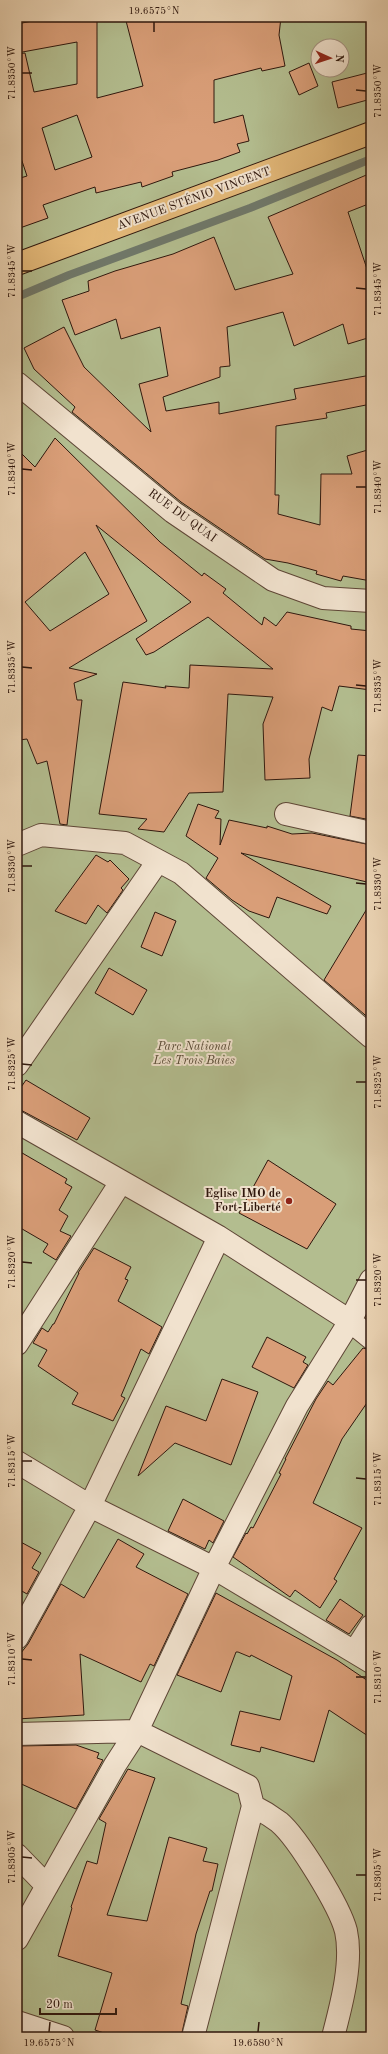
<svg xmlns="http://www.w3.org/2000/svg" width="388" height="2054" font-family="'Old Standard TT',serif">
  <rect width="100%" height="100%" fill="#ead3b3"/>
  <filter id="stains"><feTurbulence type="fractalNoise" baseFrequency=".005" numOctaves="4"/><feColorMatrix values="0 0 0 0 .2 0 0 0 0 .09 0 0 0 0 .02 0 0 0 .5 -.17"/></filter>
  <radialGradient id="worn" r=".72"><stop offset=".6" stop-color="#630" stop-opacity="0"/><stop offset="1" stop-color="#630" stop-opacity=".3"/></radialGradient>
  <path fill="#b3bd8f" stroke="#716a4e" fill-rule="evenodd" d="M17,17H371V2037H17ZM318,46H342V70H318Z"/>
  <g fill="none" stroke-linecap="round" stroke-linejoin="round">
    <path stroke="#6f786a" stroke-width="8" d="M17,297L69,275L250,208L371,159"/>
  </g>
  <path fill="#d99e78" stroke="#2f170d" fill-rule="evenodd" d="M53,17H97V98L143,86L125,17H281L279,35L285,66L262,71L261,68L214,80V123L243,115L249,141L237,144L240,152L218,160L172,172L173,176L142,187L141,182L96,193L95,187L43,205L48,218L17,229V179L27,176L17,146V54L25,53L34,92L77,84V42L17,53V24ZM77,115L92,157L55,170L42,128Z
    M309,63L318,86L299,95L289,72Z
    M371,72V99L338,108L332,82Z
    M371,173V203L348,212L367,269L371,268V337L348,344L343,324L294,346L283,312L227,327L230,366L220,367V377L163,397L166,411L219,402V414L296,399L294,389L371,375V404L326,413L327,418L276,426L275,495H279L278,514L320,525L321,474H352L347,456L371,449V581L343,576L341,581L316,574L317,571L288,563L265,559L181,502L72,412L75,407L34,369L24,348L64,327L84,367L151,432L139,384L168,376L160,327L121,339L116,319L75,335L62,300L89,291L88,281L115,271L173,254L214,237L235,290L293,274L268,217Z
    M55,438L160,542L202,576L204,573L226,589L223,593L262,625L264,617L276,626L287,612L351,626V629L371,631V690L339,686L332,711L322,707L309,759L310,778L265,780L263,724L273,697L228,694L223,792L189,793L164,832L138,829L147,819L99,814L123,682L166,688L165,686L189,688L190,665L273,669L208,617L154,652L146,655L136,639L191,602L96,525L147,621L69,668L97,674L74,683L77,700H82L67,825L60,824L47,761L37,764L27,739L19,740L17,725V449L35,467ZM85,552L109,594L50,631L25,602Z
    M358,755L371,756V820L350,816Z
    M198,804L219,811L215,818L221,819L220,845L229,820L267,828V826L292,834L312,833L371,845V862L367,882L241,853L331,906L327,914L277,897L269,918L249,911L232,900L206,878L218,858L186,836Z
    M96,855L108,862L110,860L129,879L121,888L123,890L107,913L98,905L86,924L55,911Z
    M371,902V1020L324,980Z
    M155,912L176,921L162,956L141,947Z
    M109,968L147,990L133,1015L95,993Z
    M26,1080L90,1118L77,1140L17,1108V1093Z
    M17,1150L67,1179L65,1183L72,1187L59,1210L68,1216L60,1231L71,1236L56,1260L43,1252L48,1244L17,1226Z
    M268,1160L336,1204L307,1249L239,1213Z
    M94,1248L131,1267L125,1279L128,1280L118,1301L162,1327L149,1354L141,1349L121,1396L125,1398L113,1421L72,1404L78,1393L38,1366L47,1350L33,1343L42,1328L48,1332L53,1324H54L79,1273H78Z
    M267,1337L306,1357L303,1362L308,1365L294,1388L252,1367Z
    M363,1348L371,1350V1397L342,1439L313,1503L362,1528L334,1579L337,1581L320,1608L295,1590L290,1597L233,1557L246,1533L247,1534L251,1527L253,1528L281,1474L279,1473L286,1459H285L316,1399L328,1381L333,1385Z
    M222,1379L258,1392L231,1465L175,1443L138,1476L166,1406L206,1421Z
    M183,1499L224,1521L213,1543L209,1540L205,1549L168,1531Z
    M118,1539L144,1554L136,1567L188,1594L154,1666L150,1664L141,1682L80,1654L84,1715L17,1719V1658L28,1644L61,1584L84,1598Z
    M17,1540L41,1553L32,1568L39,1572L27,1594L20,1590L17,1595Z
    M216,1593L337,1660L371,1683V1738L329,1710L314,1762L261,1747L260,1752L231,1745L240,1711L280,1720L292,1676L251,1655L250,1657L238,1652H236L221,1692L177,1675Z
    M340,1599L363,1615L349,1634L326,1620Z
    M76,1745L99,1753L97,1758L103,1760L76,1809L17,1782V1746Z
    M128,1769L155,1778L107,1915L147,1921L169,1837L207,1848L203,1861L218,1864L212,1891H210L196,1934L181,2004L188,2006L181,2037H116L95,2030L112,1973L58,1956L72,1908L71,1907L87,1861L97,1864L106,1823L99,1819Z"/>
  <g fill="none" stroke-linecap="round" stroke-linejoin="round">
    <defs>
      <path id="minor" d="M17,383L173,512L273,580L323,598L371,601
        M286,814L371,833
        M17,845L41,835L125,843L181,873L371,1037
        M17,1065L158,861
        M17,1122L219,1237L350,1321L371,1338
        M17,1344L121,1182
        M17,1462L90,1506L214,1568L371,1662
        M17,1638L90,1506L219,1237
        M355,1651L371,1626
        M17,1734L137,1731L248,1786L253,1806L193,2037
        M253,1806C261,1810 271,1816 279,1822C298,1838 340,1907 346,1931C353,1963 341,2006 333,2037
        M17,1855L47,1886
        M17,1939L115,1765L137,1731L214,1568L297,1406L350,1321L371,1280
        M17,2022L63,2037"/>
      <path id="major" d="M17,264L371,133"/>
    </defs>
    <use href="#minor" stroke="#5e4636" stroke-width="24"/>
    <use href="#major" stroke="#2f170d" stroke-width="24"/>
    <use href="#minor" stroke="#f1e2ce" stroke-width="22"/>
    <use href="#major" stroke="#e5ba7a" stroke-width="22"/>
  </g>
  <path fill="none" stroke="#2f170d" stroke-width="1.5" d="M154,32V22M22,73H32M356,90L366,91M22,271H32M356,288L366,289M22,469L32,470M356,487H366M22,667L32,668M356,685L366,686M22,866H32M356,883L366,884M22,1064L32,1065M356,1082H366M22,1262L32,1263M356,1280H366M22,1461H32M356,1478L366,1479M22,1659L32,1660M356,1677H366M22,1857L32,1858M356,1875H366M49,2032L50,2022M258,2032L259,2022"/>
  <circle fill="#8f2418" stroke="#f1e2ce" stroke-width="1.5" cx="289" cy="1201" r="4"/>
  <g text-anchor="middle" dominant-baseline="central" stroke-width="4" stroke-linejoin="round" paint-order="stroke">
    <g font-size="12" fill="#2f170d" stroke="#f1e2ce">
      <text transform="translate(194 199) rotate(-20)">AVENUE STÉNIO VINCENT</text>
      <text transform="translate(182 516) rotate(36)">RUE DU QUAI</text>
    </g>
    <g font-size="12" font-style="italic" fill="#574934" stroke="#f1e2ce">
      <text x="194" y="1047">Parc National<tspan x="194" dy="14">Les Trois Baies</tspan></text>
    </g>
    <g font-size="12" font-weight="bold" fill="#2f170d" stroke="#f1e2ce" text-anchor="end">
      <text x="281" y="1194">Eglise IMO de<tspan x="281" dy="14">Fort-Liberté</tspan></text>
    </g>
  </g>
  <rect width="388" height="2054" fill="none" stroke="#ead3b3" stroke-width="44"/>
  <g transform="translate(330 58) rotate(93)"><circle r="19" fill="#f1e2ce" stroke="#a39181"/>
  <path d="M0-3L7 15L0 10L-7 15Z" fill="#8f2418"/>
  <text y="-6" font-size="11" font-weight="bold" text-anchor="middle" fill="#2f170d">N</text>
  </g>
  <path d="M40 2008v6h76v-6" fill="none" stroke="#2f170d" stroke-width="2"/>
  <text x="46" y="2008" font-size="12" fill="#2f170d" stroke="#f1e2ce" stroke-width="3" paint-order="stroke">20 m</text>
  <rect x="22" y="22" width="344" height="2010" fill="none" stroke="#2f170d" stroke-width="1.5"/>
  <g font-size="10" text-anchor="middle" fill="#2f170d">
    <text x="154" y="14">19.6575°N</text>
    <text transform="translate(11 73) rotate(-90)" y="4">71.8350°W</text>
    <text transform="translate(377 91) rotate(-90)" y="4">71.8350°W</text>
    <text transform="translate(11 271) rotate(-90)" y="4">71.8345°W</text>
    <text transform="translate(377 289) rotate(-90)" y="4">71.8345°W</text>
    <text transform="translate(11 469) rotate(-90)" y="4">71.8340°W</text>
    <text transform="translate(377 487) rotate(-90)" y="4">71.8340°W</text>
    <text transform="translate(11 667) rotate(-90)" y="4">71.8335°W</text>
    <text transform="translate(377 686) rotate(-90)" y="4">71.8335°W</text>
    <text transform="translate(11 866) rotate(-90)" y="4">71.8330°W</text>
    <text transform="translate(377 884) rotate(-90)" y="4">71.8330°W</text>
    <text transform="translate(11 1064) rotate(-90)" y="4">71.8325°W</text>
    <text transform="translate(377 1082) rotate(-90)" y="4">71.8325°W</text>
    <text transform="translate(11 1262) rotate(-90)" y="4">71.8320°W</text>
    <text transform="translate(377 1280) rotate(-90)" y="4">71.8320°W</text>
    <text transform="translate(11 1461) rotate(-90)" y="4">71.8315°W</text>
    <text transform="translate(377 1479) rotate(-90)" y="4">71.8315°W</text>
    <text transform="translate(11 1659) rotate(-90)" y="4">71.8310°W</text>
    <text transform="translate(377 1677) rotate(-90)" y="4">71.8310°W</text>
    <text transform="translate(11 1857) rotate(-90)" y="4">71.8305°W</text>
    <text transform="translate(377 1875) rotate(-90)" y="4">71.8305°W</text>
    <text x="49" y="2046">19.6575°N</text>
    <text x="258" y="2046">19.6580°N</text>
  </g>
  <rect width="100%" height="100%" filter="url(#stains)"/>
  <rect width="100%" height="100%" fill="url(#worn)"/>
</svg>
